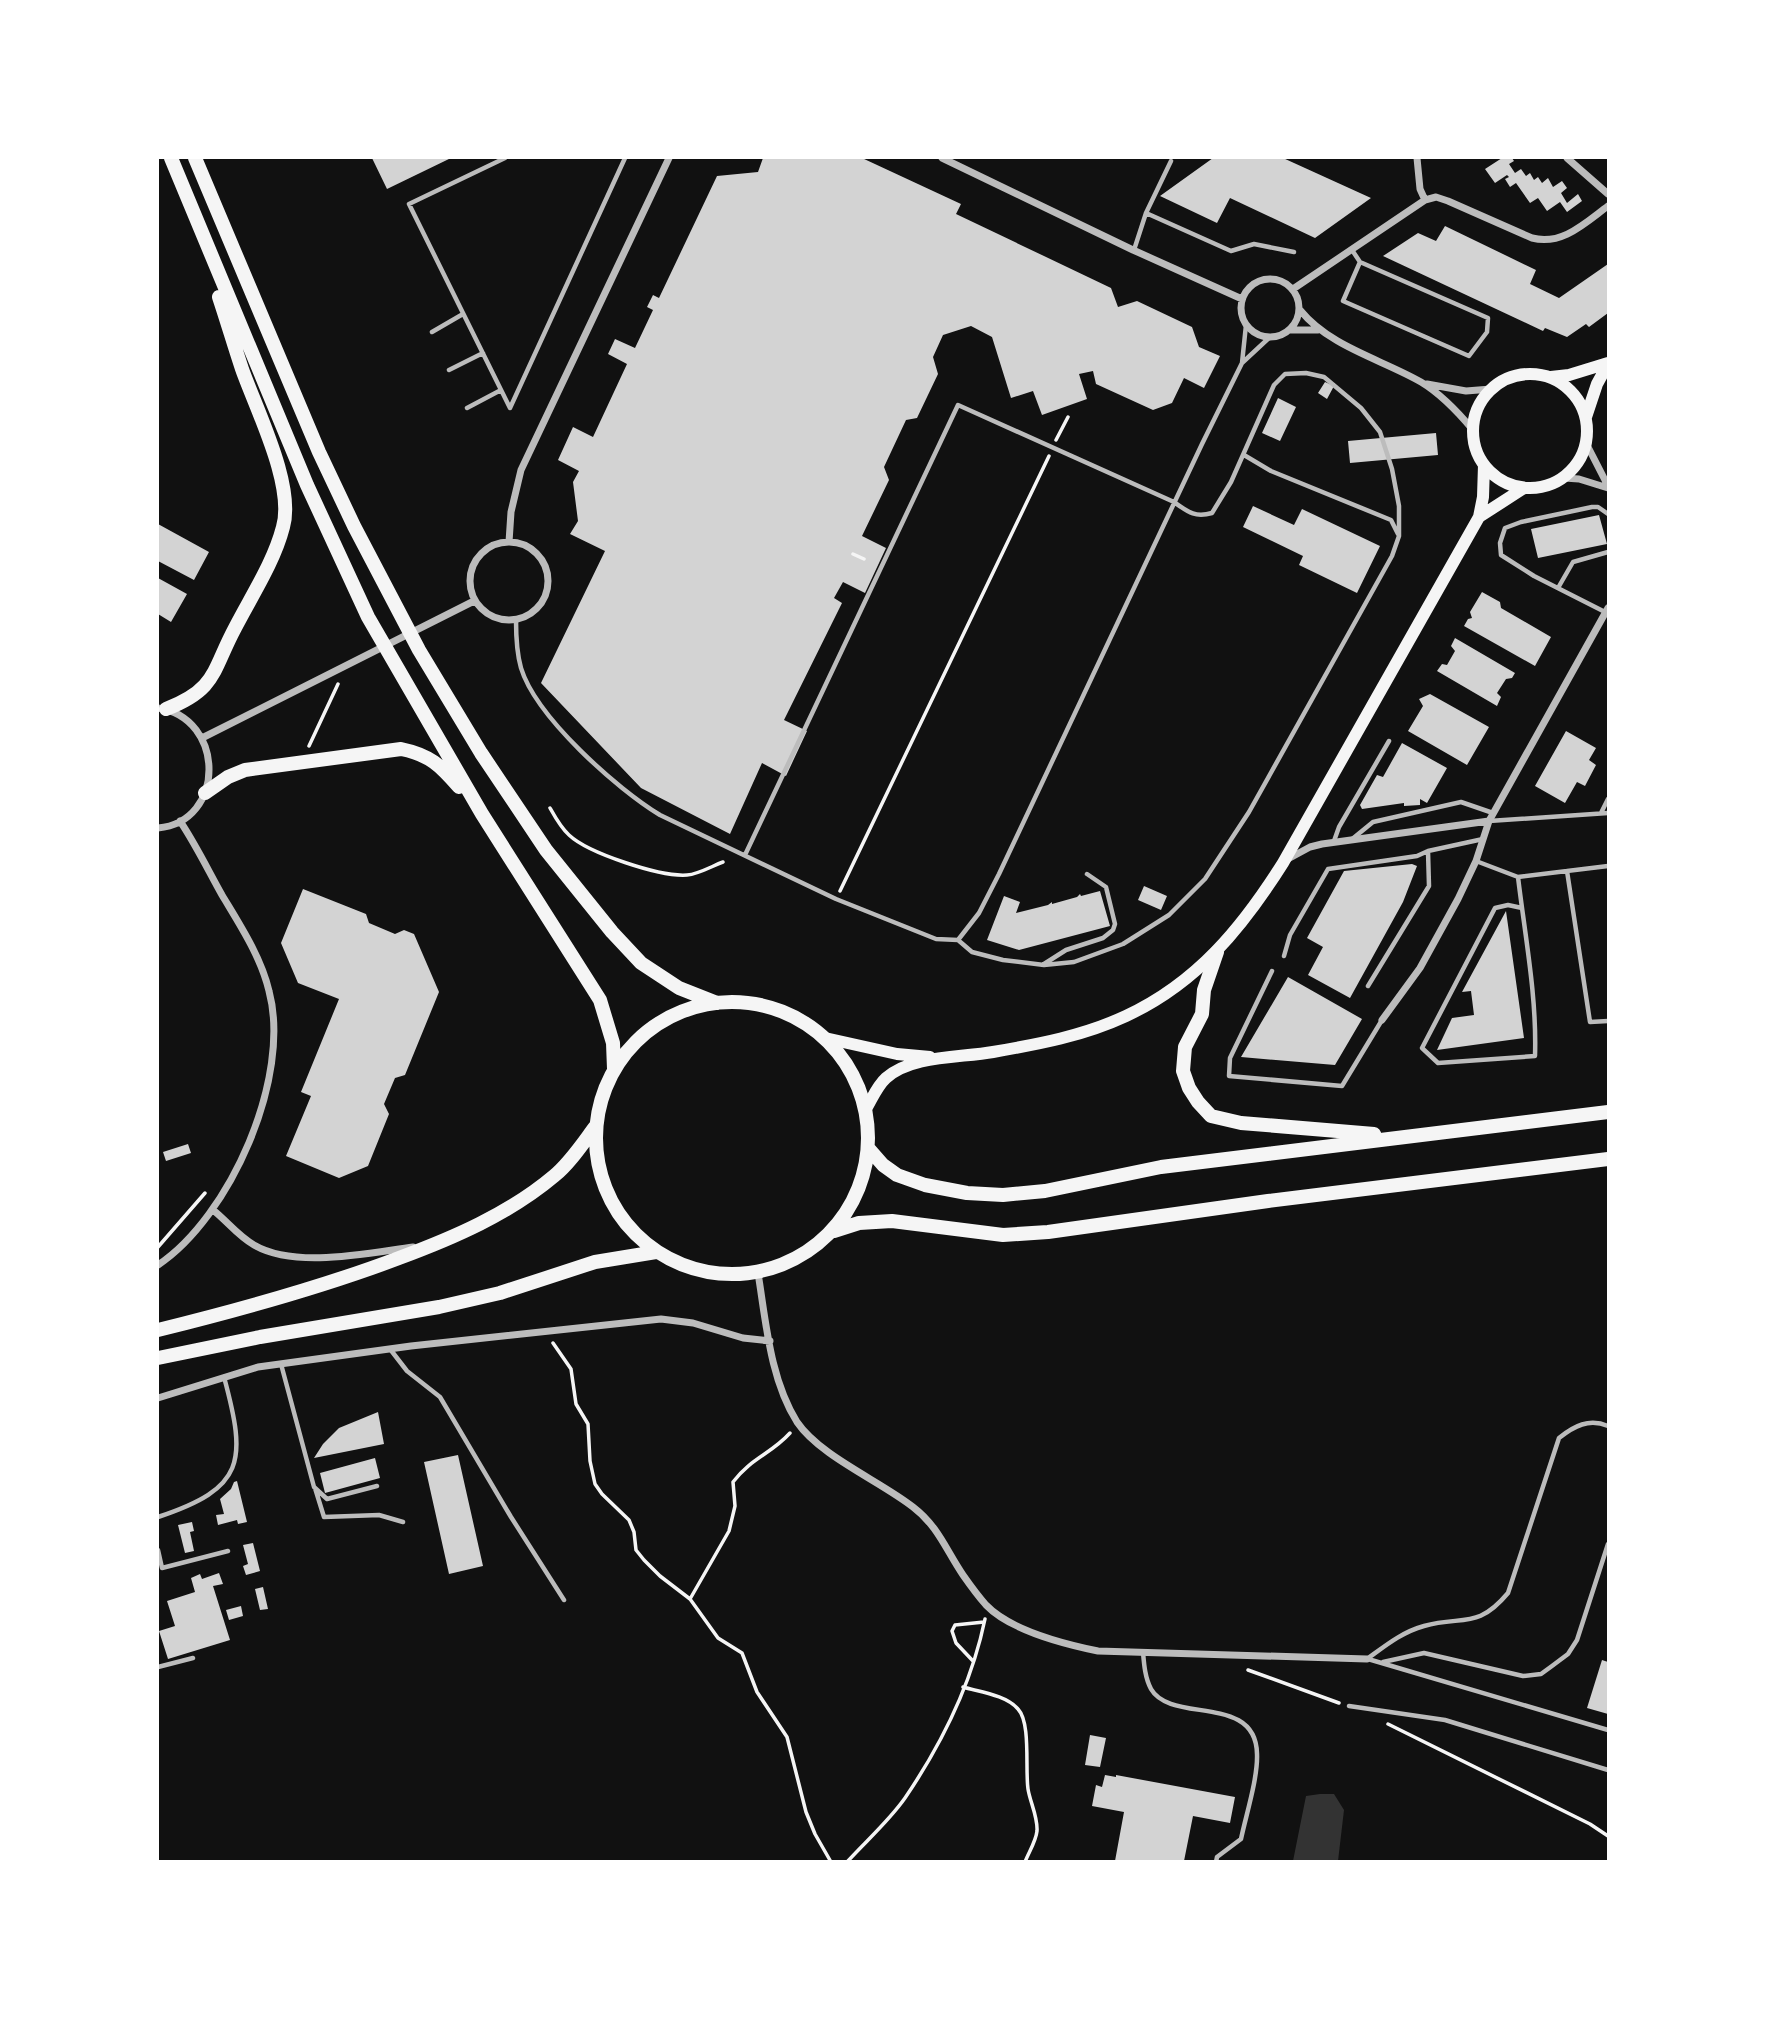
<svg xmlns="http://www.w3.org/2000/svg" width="1766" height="2019" font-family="'PT Sans Narrow',sans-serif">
  <rect width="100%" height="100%" fill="#111"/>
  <path fill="#333" d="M1320,1794H1334L1344,1810L1338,1861H1293L1306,1796Z"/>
  <path fill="#d3d3d3" d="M372,158H451L387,189Z
    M763,158H862L961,204L956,214L1111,288L1118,307L1137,301L1192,327L1199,347L1220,356L1204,388L1184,378L1172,403L1153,410L1096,384L1093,371L1079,374L1087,399L1042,415L1033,391L1011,398L992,337L971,326L943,335L933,357L938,374L917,418L906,420L884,467L889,480L862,536L886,548L865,593L843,582L834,598L842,603L784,720L807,731L786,776L762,763L730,834L641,788L541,683L605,551L570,534L578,521L573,482L579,471L558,460L573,427L593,437L627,364L608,354L615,339L635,348L653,310L647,307L653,295L659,298L717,176L758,172Z
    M1213,158H1283L1371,198L1315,238L1230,198L1217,223L1160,196Z
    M1502,158H1512L1514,161L1509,164L1515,173L1521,169L1526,176L1530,173L1534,180L1538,177L1542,183L1548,178L1553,187L1562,181L1567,188L1561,193L1567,203L1578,194L1582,201L1567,212L1560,202L1547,211L1538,198L1530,203L1516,183L1510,187L1505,179L1509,177L1507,175L1495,183L1485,169Z
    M1445,226L1536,270L1530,284L1559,298L1608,264V313L1589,327L1586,324L1567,337L1545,328L1543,331L1383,256L1418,233L1436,241Z
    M1325,382L1334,386L1327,399L1318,393Z
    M1278,398L1296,407L1280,441L1262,433Z
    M1436,433L1438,455L1350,463L1348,441Z
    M1253,506L1294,525L1302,509L1380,546L1357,593L1299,565L1303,556L1243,527Z
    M1599,515L1607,544L1538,558L1531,529Z
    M158,524L209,552L194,580L158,561Z
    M158,578L187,594L171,622L158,614Z
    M1482,592L1500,602L1501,608L1551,637L1535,666L1464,626L1468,619L1472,618L1470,612Z
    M1455,638L1515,673L1512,678L1506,679L1497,693L1501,697L1497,706L1437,671L1442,664L1447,665L1455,651L1451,646Z
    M1430,694L1489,727L1467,765L1408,731L1423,706L1419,699Z
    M1566,731L1596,748L1589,760L1596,765L1585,786L1577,782L1565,803L1535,786Z
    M1402,743L1447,768L1427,803L1420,799V805L1404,806V803L1362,809L1360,805L1377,775L1383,777Z
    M1412,864L1417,866L1403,902L1350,998L1308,975L1323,947L1307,938L1344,871Z
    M1144,886L1167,896L1161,910L1138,900Z
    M303,889L366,914L369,923L395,934L404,930L414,934L439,992L405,1075L395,1078L384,1104L389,1114L368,1166L339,1178L286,1156L311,1096L301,1092L339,999L298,983L281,943Z
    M1100,891L1110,926L1019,950L987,940L1004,896L1020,902L1016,913L1048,905L1052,902V904L1077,897L1080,894L1081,896Z
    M1506,911L1524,1038L1437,1050L1452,1018L1474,1015L1471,991L1462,992Z
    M1288,977L1362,1019L1335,1065L1241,1057Z
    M188,1144L191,1153L166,1161L163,1152Z
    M378,1412L384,1444L314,1458L323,1444L339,1428Z
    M458,1455L483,1566L449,1574L424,1462Z
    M375,1458L380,1478L325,1493L320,1473Z
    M237,1481L247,1522L238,1524L237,1520L218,1525L216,1515L224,1514L220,1499L231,1489L234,1482Z
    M192,1522L194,1531L190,1532L194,1551L185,1553L178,1525Z
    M253,1543L260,1571L246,1575L243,1566L248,1564L243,1545Z
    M219,1573L223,1584L213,1586L230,1640L168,1659L159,1631L175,1626L167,1601L195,1592L191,1578L200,1574L202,1579Z
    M263,1587L268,1609L260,1610L255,1589Z
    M241,1606L243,1616L229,1620L226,1610Z
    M1602,1660L1608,1662V1714L1587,1708Z
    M1090,1735L1106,1738L1100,1767L1085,1765Z
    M1105,1775L1116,1777V1775L1235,1797L1230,1823L1193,1816L1184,1861H1115L1124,1812L1092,1806L1096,1785L1102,1787Z"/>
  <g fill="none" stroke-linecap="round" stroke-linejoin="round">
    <path stroke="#f5f5f5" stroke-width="3.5" d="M1056,440L1068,417
      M853,554L864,559
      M309,746L338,684
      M550,808C555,817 561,828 569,835C588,853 660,877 687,875C699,874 712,866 723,862
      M840,891L1049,456
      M158,1247L205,1193
      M553,1343L571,1369L576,1404L588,1424L590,1461L595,1484L602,1494L629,1520L634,1532L636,1550L644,1560L660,1576L690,1599L718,1638L742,1653L757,1692L787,1737L806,1812L815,1834L831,1862
      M690,1599L729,1531L735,1506L733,1482C751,1458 771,1454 790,1433
      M973,1661L956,1643L952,1631L955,1625L984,1622
      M1248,1670L1339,1703
      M963,1687C980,1692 1006,1695 1018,1709C1031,1723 1025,1768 1028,1789C1030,1802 1038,1817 1037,1831C1036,1841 1029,1852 1025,1862
      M1388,1724L1590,1824L1608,1836
      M847,1862C866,1841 889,1821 905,1798C941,1745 972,1682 985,1619"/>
    <path stroke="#bcbcbc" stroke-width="4.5" d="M505,158L409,204L510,408L625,158
      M1146,213L1231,251L1254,244L1294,252
      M1134,250L1146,213L1171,161
      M1352,250L1360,262L1343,301L1469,356L1487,332L1488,318L1360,262
      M432,332L463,314
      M1242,363L1246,325
      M449,370L483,353
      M467,408L501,390
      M1244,455L1271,471L1391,520L1398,534
      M1558,588L1573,562L1608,552
      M1605,612L1534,576L1501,555L1500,543L1505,528L1521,522L1592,507H1598L1608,514
      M516,620C516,635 517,654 521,668C536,717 617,789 660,815L836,899L936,939L958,940L972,952L1003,960L1044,965L1074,962L1123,944L1169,915L1205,879L1249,812L1392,556L1399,536V506L1392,469L1380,432L1361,408L1324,377L1306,373L1285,374L1274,385L1231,482L1212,513C1195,518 1188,512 1174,502L958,405L745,855
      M1601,813L1608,799
      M1489,821L1608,813
      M1351,840L1373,822L1461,802L1493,813
      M1334,841L1339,827L1389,741
      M1476,861L1518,877C1525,936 1537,997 1535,1056L1438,1063L1422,1048L1495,908L1508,905L1522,908
      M1567,871L1590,1022L1608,1021
      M1518,877L1608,866
      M958,940L979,913L999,874L1202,444L1242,363L1270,337
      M1284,956L1290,935L1328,869L1417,856L1428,851L1483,839
      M1044,964L1066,950L1103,938L1113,930L1115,924L1106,887L1087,874
      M1272,971L1230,1058L1229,1076L1342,1086L1382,1020
      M1368,986L1429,886L1428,851
      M390,1349L407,1371L440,1397L511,1517L564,1600
      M281,1364L314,1487L327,1499L377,1486
      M315,1488L324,1517L379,1515L403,1522
      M158,1517C245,1488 247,1462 224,1377
      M158,1550L162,1568L228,1551
      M1143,1652C1144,1664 1145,1678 1151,1689C1171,1724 1256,1693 1257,1754C1258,1778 1246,1815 1241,1839L1217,1857L1216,1862
      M1367,1659C1385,1646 1402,1632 1424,1626C1463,1615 1477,1630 1508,1593L1559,1438C1574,1426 1589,1418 1608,1426
      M1368,1659L1608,1730
      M1383,1662L1424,1653L1523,1676L1541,1674L1552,1666L1568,1654L1577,1640L1608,1544
      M158,1667L193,1658
      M1349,1706L1445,1720L1608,1770"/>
    <path stroke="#bcbcbc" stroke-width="7" d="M942,158L1133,250L1242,299
      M1417,158L1420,189L1425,200
      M1567,158L1608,194
      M1241 308a29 29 0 1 1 58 0a29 29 0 1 1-58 0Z
      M1293,289L1425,200L1436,197L1448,201L1532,238C1562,246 1585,223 1608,206
      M1300,310C1330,347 1381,359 1421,382C1441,394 1458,412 1473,430
      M1290,330H1318
      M1427,384L1466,391L1491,389
      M1587,445L1608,486
      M1564,478L1579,479L1608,488
      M509,542L511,512L521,470L669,158
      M470 581a39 39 0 1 1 78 0a39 39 0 1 1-78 0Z
      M158,708C226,718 226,822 158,828
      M202,738L474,601
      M1286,860L1310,847L1322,844L1489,821
      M1382,1020L1420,968L1458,899L1476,861L1489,821L1608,608
      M213,1210C227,1221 238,1236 254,1245C295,1269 368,1253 413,1247
      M158,1265C230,1217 292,1077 269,991C261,957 240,925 222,895C208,870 196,845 180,821
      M758,1273C766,1322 770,1379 797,1422C820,1456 880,1481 913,1507C938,1526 946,1550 963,1575C970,1585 978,1596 986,1605C1010,1630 1064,1644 1098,1651L1367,1659
      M158,1398L258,1367L411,1346L661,1319L693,1323L743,1338L770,1341"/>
    <path stroke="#f5f5f5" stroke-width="12" d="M1473 431a57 57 0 1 1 114 0a57 57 0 1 1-114 0Z
      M1551,377L1569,375L1608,363
      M1586,417L1597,384L1608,364
      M1479,517L1524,488
      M825,1038L897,1054L930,1057
      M866,1109C872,1099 877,1086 886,1078C912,1055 960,1058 993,1052C1039,1044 1083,1036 1126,1016C1197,983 1242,928 1283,863L1479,517L1483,497L1484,465"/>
    <path stroke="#f5f5f5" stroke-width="14" d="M171,158L307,485L368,617L482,814L600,1000L613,1043L614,1069
      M195,158L319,452L354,526L419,650L481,753L546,850L612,932L641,963L679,988L717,1003
      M166,709C217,689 212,671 235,628C252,595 274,562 283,527C295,485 256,409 242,369C234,345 227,321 219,297
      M205,793L228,777L245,770L401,749C430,755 440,765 459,787
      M1217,952L1204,990L1202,1014L1185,1047L1183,1071L1189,1088L1198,1102L1211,1116L1241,1123L1374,1134
      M596 1138a136 136 0 1 1 272 0a136 136 0 1 1-272 0Z
      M869,1149L883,1165L897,1175L925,1185L967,1193L1003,1195L1045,1191L1161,1167L1608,1112
      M834,1231L859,1223L892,1221L1003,1235L1048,1232L1268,1201L1608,1159
      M158,1330C239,1310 320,1288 399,1258C453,1238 509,1214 554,1176C570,1163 583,1143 595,1127
      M158,1358L260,1337L439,1307L500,1293L595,1262L656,1252"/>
  </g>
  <rect width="1766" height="2019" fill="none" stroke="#ffffff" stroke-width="318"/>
</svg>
